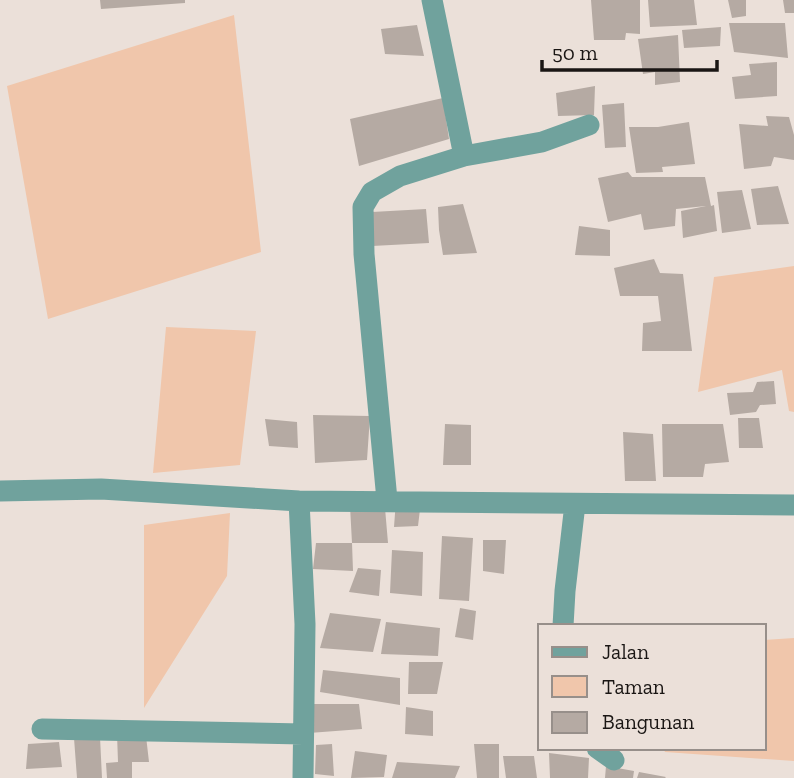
<svg xmlns="http://www.w3.org/2000/svg" width="794" height="778" font-family="'Zilla Slab',serif">
  <rect width="100%" height="100%" fill="#ebe0d9"/>
  <path fill="#f0c6ab" d="M234,15L261,252L48,319L7,86Z
    M794,266V412L789,411L782,370L698,392L714,277Z
    M166,327L256,331L240,465L153,473Z
    M230,513L227,576L144,708V525Z
    M794,638V761L665,752L663,748H764V640Z"/>
  <path fill="#b5aaa3" d="M100,0H185V3L101,9Z
    M591,0H640V34L626,33L625,40H594Z
    M648,0H694L697,25L650,27Z
    M728,0H746V16L732,18Z
    M783,0H794V13H785Z
    M729,23H785L788,58L734,52Z
    M417,25L424,56L385,54L381,29Z
    M721,27L720,46L684,48L682,30Z
    M678,35L680,82L655,85V72L643,74L638,39Z
    M777,62V96L735,99L732,77L751,75L749,64Z
    M595,86L594,115L558,116L556,93Z
    M443,98L449,139L359,166L350,119Z
    M624,103L626,147L605,148L602,105Z
    M766,116L789,117L794,135V160L774,157L771,166L744,169L739,124L768,126Z
    M689,122L695,164L662,167L663,172L636,173L629,127H658Z
    M628,172L632,177H705L711,206L714,205L717,231L683,238L681,211L706,206L676,209L675,226L644,230L641,214L608,222L598,178Z
    M778,186L789,224L757,225L751,189Z
    M742,190L751,229L722,233L717,192Z
    M463,204L477,253L443,255L439,230L438,207Z
    M426,209L429,243L372,246V212Z
    M579,226L610,230V256L575,255Z
    M654,259L660,273L683,274L692,351H642L643,323L661,321L658,296H620L614,268Z
    M774,381L776,404L760,405L756,412L730,415L727,393L753,392L757,382Z
    M313,415L370,416L367,460L315,463Z
    M738,418H759L763,448H739Z
    M265,419L297,422L298,448L269,446Z
    M445,424L471,425V465H443Z
    M662,424H723L729,462L705,464L703,477H663Z
    M623,432L653,434L656,481H625Z
    M396,500L421,501L418,526L394,527Z
    M350,506L385,508L388,543H352L353,571L313,569L316,543H352Z
    M442,536L473,538L469,601L439,599Z
    M483,540H506L504,574L483,571Z
    M392,550L423,552L422,596L390,593Z
    M358,568L381,570L379,596L349,592Z
    M460,608L476,611L473,640L455,637Z
    M330,613L381,619L373,652L320,648Z
    M386,622L440,628L438,656L381,654Z
    M409,662H443L437,694H408Z
    M323,670L400,678V705L320,692Z
    M314,704H359L362,729L309,733Z
    M406,707L433,711V736L405,734Z
    M117,734L146,736L149,762H132V778H107L106,763L118,762Z
    M100,737L102,778H77L74,738Z
    M59,742L62,767L26,769L28,744Z
    M332,744L334,776L315,774L316,745Z
    M474,744H499V778H477Z
    M355,751L387,755L384,777L351,778Z
    M549,753L589,758L588,778H550Z
    M503,756H534L537,778H506Z
    M397,762L460,766L455,778H392Z
    M606,766L634,771L633,778H605Z
    M639,772L666,777L665,778H637Z"/>
  <g fill="none" stroke-linecap="round" stroke-linejoin="round">
    <path stroke="#70a29d" stroke-width="21" d="M432,0L464,156
      M0,491L101,489L299,501L794,505
      M387,500L364,254L363,207L372,192L400,176L464,156L542,142L589,125
      M299,501L305,624L303,778
      M563,626L565,591L575,504
      M42,729L303,734
      M597,748L614,760"/>
  </g>
  <rect x="538" y="624" width="228" height="126" fill="#ebe0d9" stroke="#978f8a" stroke-width="2"/>
  <rect x="552" y="647" width="35" height="10" fill="#70a29d" stroke="#978f8a" stroke-width="2"/>
  <text x="602" y="659" font-size="21" fill="#1a1614">Jalan</text>
  <rect x="552" y="676" width="35" height="21" fill="#f0c6ab" stroke="#978f8a" stroke-width="2"/>
  <text x="602" y="694" font-size="21" fill="#1a1614">Taman</text>
  <rect x="552" y="712" width="35" height="21" fill="#b5aaa3" stroke="#978f8a" stroke-width="2"/>
  <text x="602" y="729" font-size="21" fill="#1a1614">Bangunan</text>
  <path d="M542 60v10h175v-10" fill="none" stroke="#1a1614" stroke-width="3.5"/>
  <text x="552" y="60" font-size="21" fill="#1a1614" stroke="#ebe0d9" stroke-width="5" paint-order="stroke">50 m</text>
</svg>
